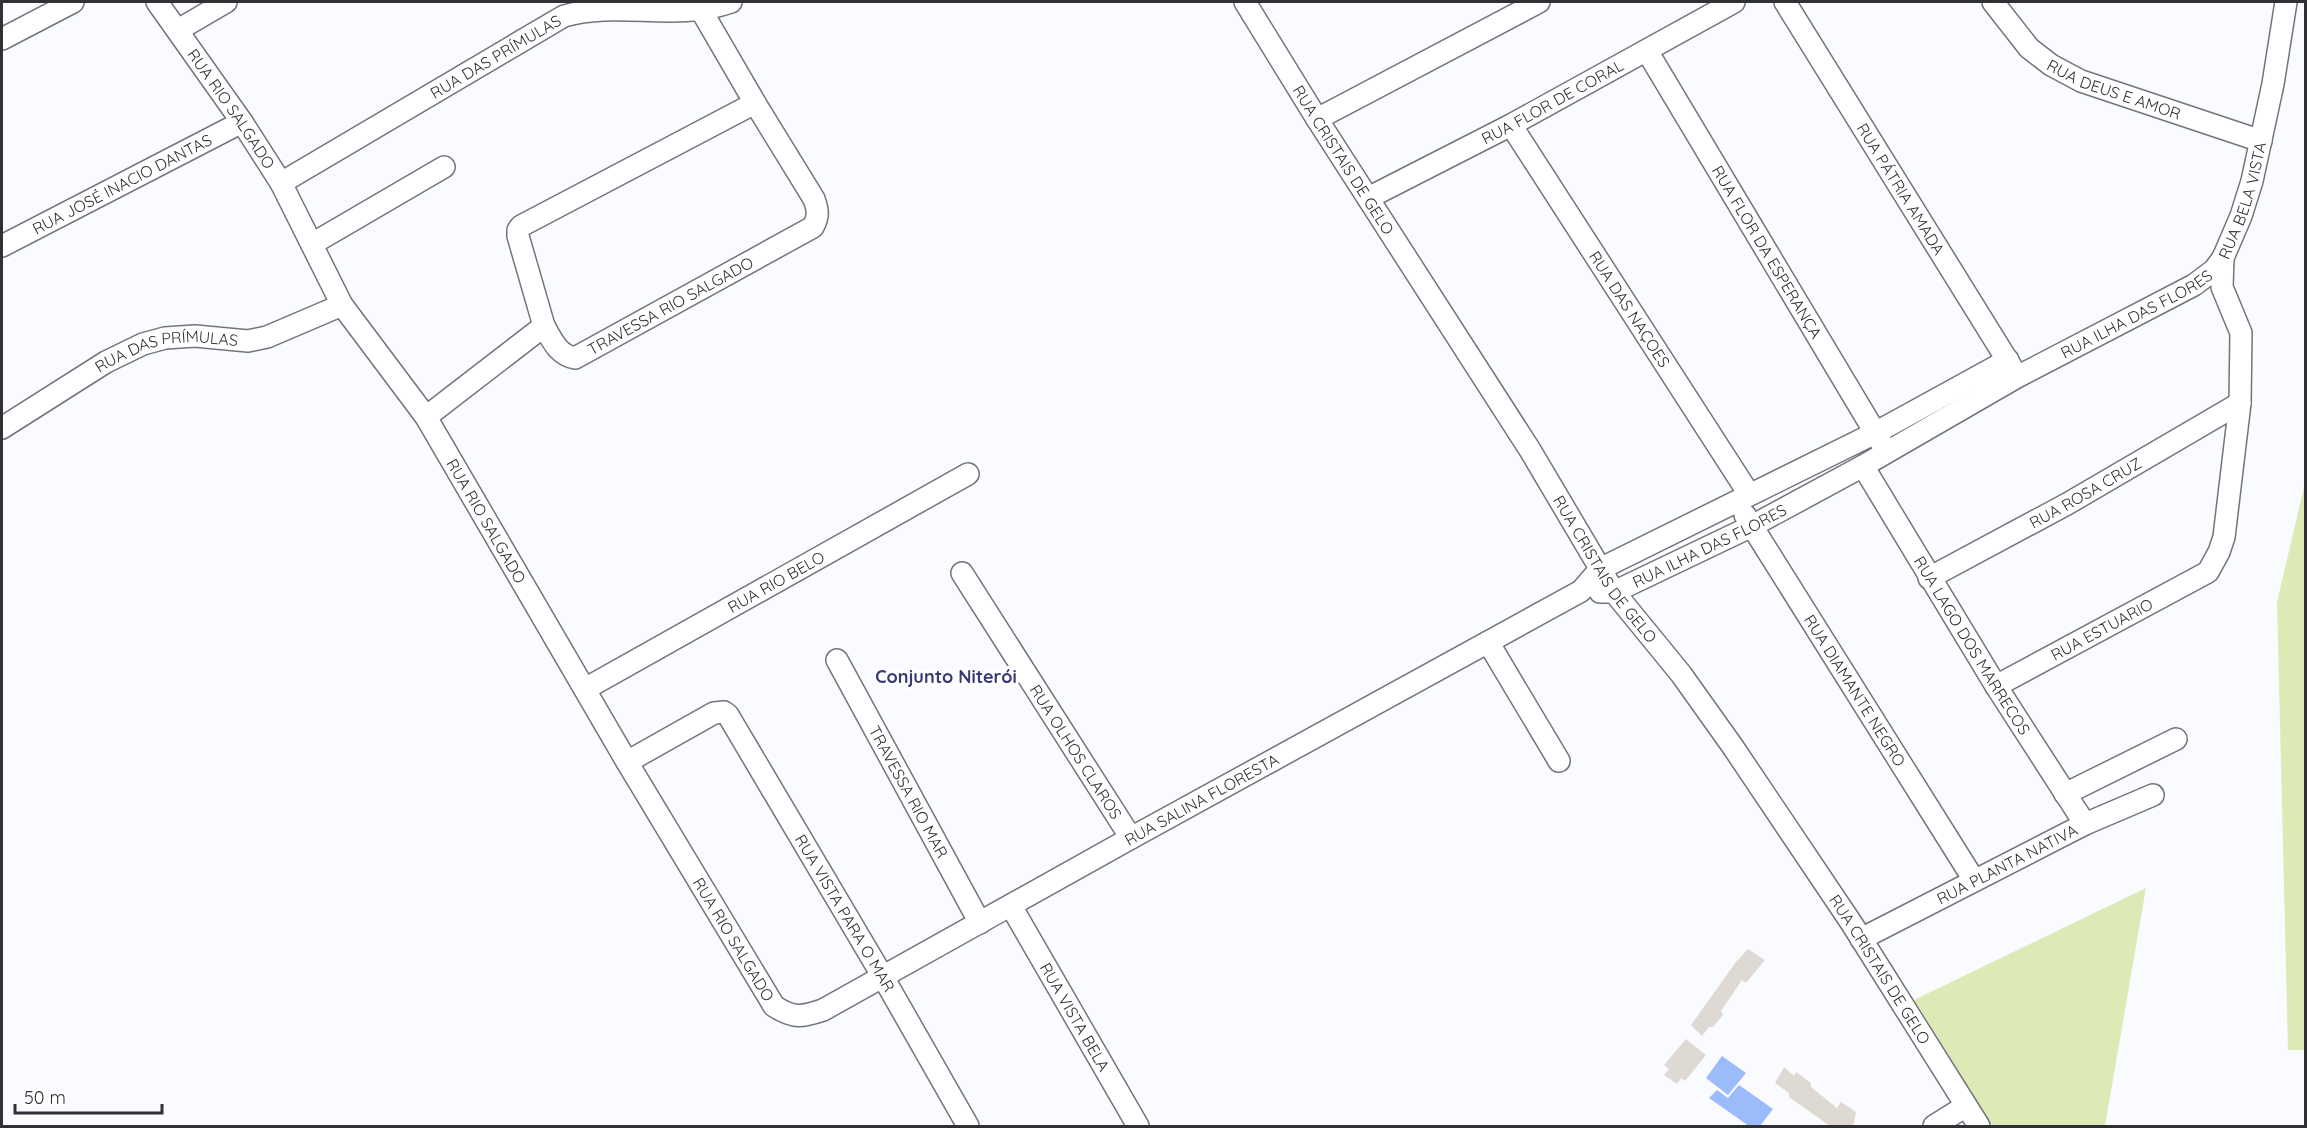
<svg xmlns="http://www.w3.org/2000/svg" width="2307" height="1128" font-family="Quicksand,sans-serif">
  <rect width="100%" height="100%" fill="#fafbff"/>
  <path fill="#ddeab5" d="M2305,483L2306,1050H2288L2277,602Z
    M2146,888L2105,1126H1993L1914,1000Z"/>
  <path fill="#9cbbfb" d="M1722,1056L1746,1073L1728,1095L1706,1078Z
    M1739,1085L1773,1109L1760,1126H1749L1709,1098L1717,1090L1728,1098Z"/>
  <path fill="#ded9d2" d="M1748,949L1765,960L1746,983L1742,980L1721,1011L1723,1015L1713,1027H1709L1702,1036L1691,1025L1736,962Z
    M1686,1039L1706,1055L1685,1081L1681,1078L1677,1084L1664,1075L1669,1069L1664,1065Z
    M1784,1067L1794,1076L1796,1072L1811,1083V1087L1837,1108L1841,1102L1856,1112L1853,1126H1830L1789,1097V1093L1775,1083Z"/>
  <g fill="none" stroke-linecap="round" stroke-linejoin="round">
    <defs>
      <g id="minor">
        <path id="s1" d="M157,2L242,122L281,183L342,305L426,417L627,762L774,1006C794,1019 802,1017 823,1010L1131,838L1581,591L1600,569L1875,433L2008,360"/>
        <path id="s2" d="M1245,2L1317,119L1530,450L1614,592L1681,674L1733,747L1852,924L1979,1126"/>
        <path id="s3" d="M1785,2L2014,371"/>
        <path id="s4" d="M1993,2L2029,48L2051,65L2081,81L2261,141"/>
        <path d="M178,30L226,2"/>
        <path d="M2,39L73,2"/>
        <path id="s5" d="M1647,51L1882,444"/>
        <path d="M1317,119L1539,2"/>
        <path id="s6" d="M1511,125L1749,494"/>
        <path id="s7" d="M281,183L564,16C620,0 674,22 731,2"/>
        <path id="s8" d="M1368,198L1511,125L1734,2"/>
        <path d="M312,244L444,167"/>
        <path id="s9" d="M2,246L242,122"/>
        <path d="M544,326L518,236V230L521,226L755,103L701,10"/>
        <path id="s10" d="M426,417L544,326C552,340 558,355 575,358L813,227C819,216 818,210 814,199L755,103"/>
        <path id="s11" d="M2,428L106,362L143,344L165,338L195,336L248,341L267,337L342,305"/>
        <path id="s12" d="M1863,466L1996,686L2085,824"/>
        <path id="s13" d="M1745,515L1974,880"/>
        <path id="s14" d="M962,573L1131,838"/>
        <path id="s15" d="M1929,578L2067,504L2240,403"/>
        <path id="s16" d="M1600,592H1614L1752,526L1863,466L2017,377L2194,285L2214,270L2223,258"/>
        <path d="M1488,642L1559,761"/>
        <path id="s17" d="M837,660L980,923"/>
        <path id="s18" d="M1996,686L2208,572L2219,552L2224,537L2240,403L2241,333L2222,287L2223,258L2241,216L2252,181L2273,84L2286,2"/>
        <path id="s19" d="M585,689L968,474"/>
        <path id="s20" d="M627,762L714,713L724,712L728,715L883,977L968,1126"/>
        <path d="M2065,794L2176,739"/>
        <path id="s21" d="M1011,906L1138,1126"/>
        <path id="s22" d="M1861,939L2085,824L2153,795"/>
        <path d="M1934,1126L1966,1106"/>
      </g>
    </defs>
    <use href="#minor" stroke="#71757b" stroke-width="24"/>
    <use href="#minor" stroke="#fff" stroke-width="21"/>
  </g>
  <g text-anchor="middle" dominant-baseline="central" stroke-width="6" stroke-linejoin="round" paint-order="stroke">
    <g font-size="16" fill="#303134" stroke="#fff">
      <text stroke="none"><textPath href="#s7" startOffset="249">RUA DAS PRÍMULAS</textPath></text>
      <text stroke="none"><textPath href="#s4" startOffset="154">RUA DEUS E AMOR</textPath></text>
      <text stroke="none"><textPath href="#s8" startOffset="208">RUA FLOR DE CORAL</textPath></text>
      <text stroke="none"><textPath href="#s1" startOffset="130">RUA RIO SALGADO</textPath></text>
      <text stroke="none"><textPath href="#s2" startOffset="186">RUA CRISTAIS DE GELO</textPath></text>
      <text stroke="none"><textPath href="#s9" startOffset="135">RUA JOSÉ INACIO DANTAS</textPath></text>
      <text stroke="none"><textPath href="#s3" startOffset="220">RUA PÁTRIA AMADA</textPath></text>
      <text stroke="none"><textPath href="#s18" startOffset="624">RUA BELA VISTA</textPath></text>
      <text stroke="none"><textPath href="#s5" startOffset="234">RUA FLOR DA ESPERANÇA</textPath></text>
      <text stroke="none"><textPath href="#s10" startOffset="304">TRAVESSA RIO SALGADO</textPath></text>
      <text stroke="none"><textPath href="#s6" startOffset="219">RUA DAS NAÇOES</textPath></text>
      <text stroke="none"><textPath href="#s16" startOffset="606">RUA ILHA DAS FLORES</textPath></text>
      <text stroke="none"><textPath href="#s11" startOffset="186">RUA DAS PRÍMULAS</textPath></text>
      <text stroke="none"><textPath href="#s15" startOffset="178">RUA ROSA CRUZ</textPath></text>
      <text stroke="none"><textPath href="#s1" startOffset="616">RUA RIO SALGADO</textPath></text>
      <text stroke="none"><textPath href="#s16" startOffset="120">RUA ILHA DAS FLORES</textPath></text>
      <text stroke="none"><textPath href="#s2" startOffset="672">RUA CRISTAIS DE GELO</textPath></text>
      <text stroke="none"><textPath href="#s19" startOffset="219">RUA RIO BELO</textPath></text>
      <text stroke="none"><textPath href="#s18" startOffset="120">RUA ESTUARIO</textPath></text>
      <text stroke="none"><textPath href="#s12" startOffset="210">RUA LAGO DOS MARRECOS</textPath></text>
      <text stroke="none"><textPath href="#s13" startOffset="207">RUA DIAMANTE NEGRO</textPath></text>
      <text stroke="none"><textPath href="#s14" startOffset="212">RUA OLHOS CLAROS</textPath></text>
      <text stroke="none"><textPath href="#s17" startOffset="150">TRAVESSA RIO MAR</textPath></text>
      <text stroke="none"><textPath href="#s1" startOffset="1665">RUA SALINA FLORESTA</textPath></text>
      <text stroke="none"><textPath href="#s22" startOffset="164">RUA PLANTA NATIVA</textPath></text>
      <text stroke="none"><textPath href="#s20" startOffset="345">RUA VISTA PARA O MAR</textPath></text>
      <text stroke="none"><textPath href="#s1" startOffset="1102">RUA RIO SALGADO</textPath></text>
      <text stroke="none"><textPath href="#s2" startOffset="1158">RUA CRISTAIS DE GELO</textPath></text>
      <text stroke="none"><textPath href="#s21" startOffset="128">RUA VISTA BELA</textPath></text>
    </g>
    <g font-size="18" font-weight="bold" fill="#3a3975" stroke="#fff">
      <text x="946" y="676">Conjunto Niterói</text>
    </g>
  </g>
  <rect width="2307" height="1128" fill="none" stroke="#303134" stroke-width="6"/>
  <path d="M15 1104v9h147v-9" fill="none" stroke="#303134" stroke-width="3"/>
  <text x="24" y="1104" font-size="18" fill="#303134" stroke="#ffffff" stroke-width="4.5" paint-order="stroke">50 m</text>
</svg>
